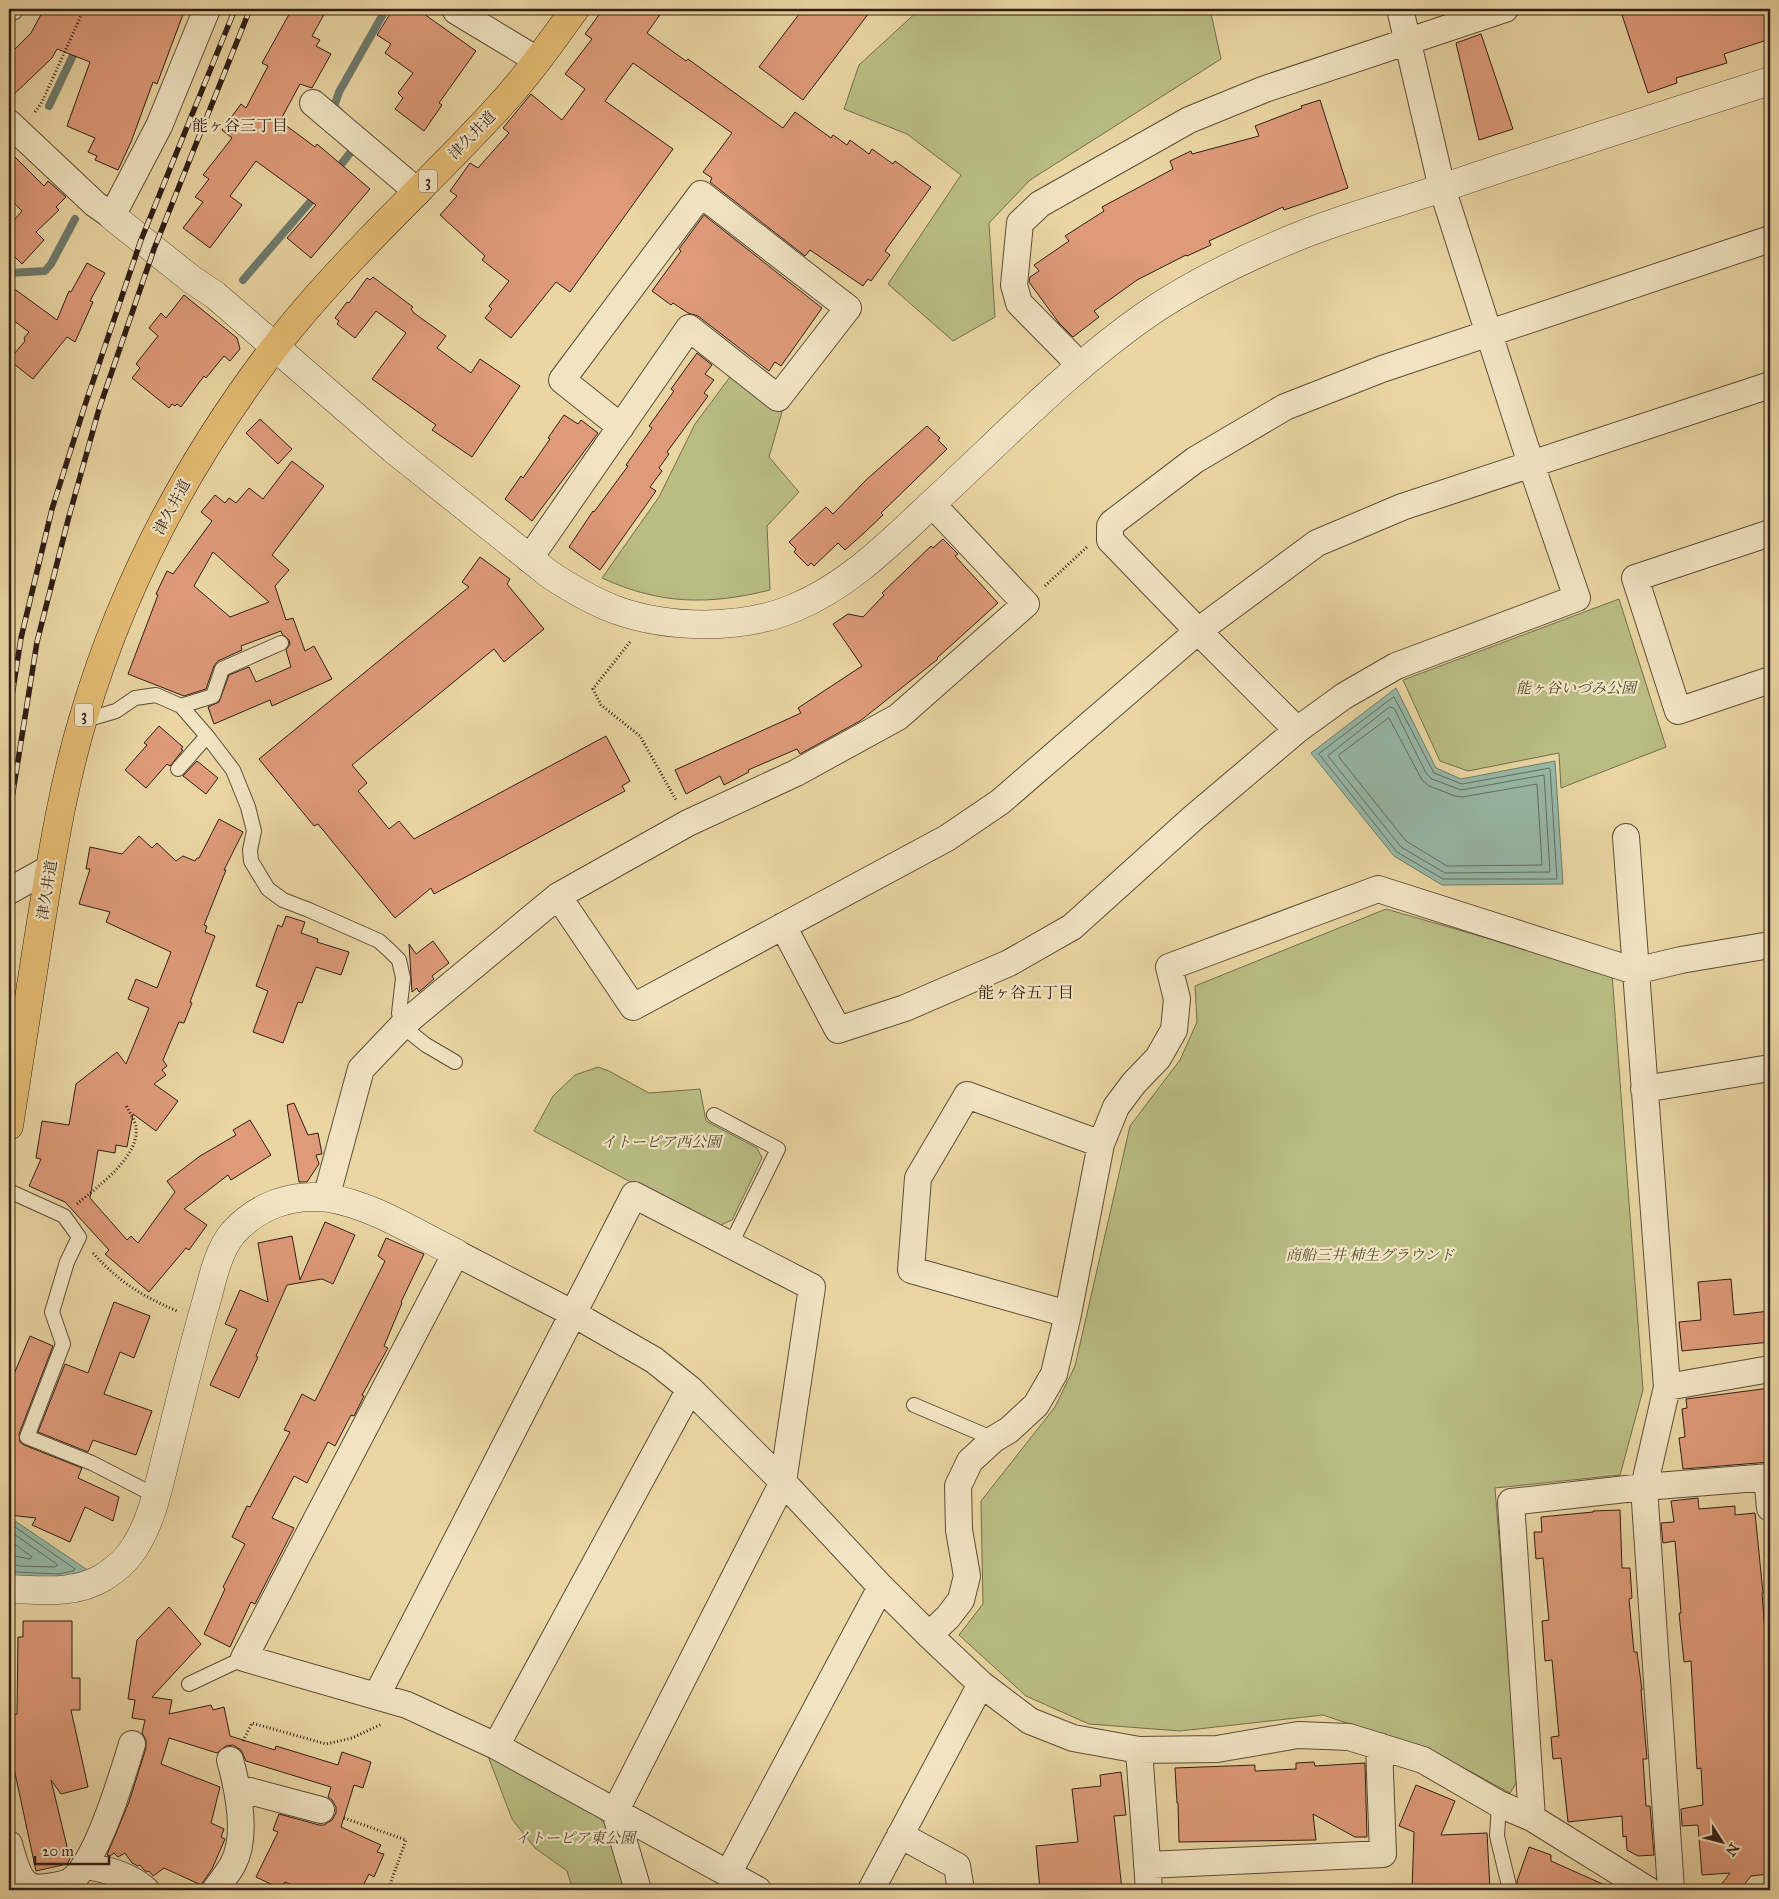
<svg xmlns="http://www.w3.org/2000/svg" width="1779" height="1899" font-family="'IM FELL Great Primer','Noto Serif JP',serif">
  <rect width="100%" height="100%" fill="#e9d6a3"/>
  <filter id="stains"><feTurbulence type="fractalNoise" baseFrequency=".004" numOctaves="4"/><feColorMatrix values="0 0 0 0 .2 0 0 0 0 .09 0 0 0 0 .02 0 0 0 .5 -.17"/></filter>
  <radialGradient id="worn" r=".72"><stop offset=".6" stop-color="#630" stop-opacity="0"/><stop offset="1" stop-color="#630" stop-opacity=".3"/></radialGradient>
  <path fill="#b9bd84" stroke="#746e4e" d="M920,9H1210L1221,59L1030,180L989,223L995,317L953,341L888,284L961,175L907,134L844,109L859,65Z
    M730,377L782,412L769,457L799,492L767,526L770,590C709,605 661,605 602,578L659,497L695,424Z
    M1619,599L1666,747L1561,788L1559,753L1468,771L1440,761L1403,680Z
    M1386,909L1612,974L1643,1390L1620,1475L1495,1488L1518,1780L1510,1793L1438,1754L1323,1715L1180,1731L1089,1724L1026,1696L959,1635L983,1604L981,1501L1055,1407L1075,1366L1130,1126L1180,1060L1197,1022L1195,986Z
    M598,1067L609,1071L649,1093L700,1089L706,1121L757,1148L762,1158L732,1220L716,1227L534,1131L553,1096L575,1075Z
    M488,1756L595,1813L607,1826L626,1890H573L567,1871L535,1848L512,1819Z"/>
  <path fill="#97b9a8" stroke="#6e7b6e" d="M1396,688L1436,768L1461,779L1555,761L1563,884L1442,885L1394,856L1311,753Z
    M12,1519L89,1571L58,1579L13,1577L9,1572V1543Z"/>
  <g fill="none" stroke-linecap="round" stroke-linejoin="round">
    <path stroke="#646c60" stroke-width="1" d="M1394,697L1434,773L1462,784L1550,768L1557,879H1443L1397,852L1319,754Z
      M1390,707L1394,708L1426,773L1432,779L1461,790L1544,775L1550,872L1445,873L1401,847L1328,756Z
      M1389,718L1422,780L1429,786L1455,796L1462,797L1537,784L1542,865L1447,866L1406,841L1339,757V755Z
      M9,1527H15L75,1569L73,1571L58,1574L17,1572L9,1569
      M9,1534H14L58,1565L55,1567L19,1566L9,1563
      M9,1541L12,1542L32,1557L30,1559L9,1555"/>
    <path stroke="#6e7b6e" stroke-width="8" d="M49,106L77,47
      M339,111L334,107L339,92L386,9
      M336,171L350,153
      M9,273L45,271L51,264L75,219
      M243,280L317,194"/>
  </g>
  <path fill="#de9a79" stroke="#301e17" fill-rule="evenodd" d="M44,9H185L157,84L153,82L131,142L118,170L95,160L97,156L88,152L95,138L67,126L90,62L57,49L52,58L9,99V55L31,33Z
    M292,9H327L312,36L320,40L316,46L331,54L312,88L300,84L280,121L315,147L317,144L370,189L311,258L287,238L316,205L256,161L230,196L242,205L210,248L183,228L203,202L195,197L209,179L203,175L232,138L222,130L241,104L246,108L268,66L262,63Z
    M393,9H417L476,51L439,103L442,105L424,131L395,109L403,98L398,93L413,73L385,53L391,44L377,35Z
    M603,9H664L647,33L686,61L688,59L783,128L795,112L831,138L833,135L847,145L850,140L869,154L872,149L893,164L895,161L931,187L885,251L890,255L871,281L868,279L863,286L810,250L805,256L710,182L712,178L703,172L732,133L633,63L605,101L673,149L570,292L556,282L511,338L485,318L492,309L489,306L509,281L482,260L485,256L440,215L457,196L450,191L470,163L478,168L509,133L503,128L531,94L562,120L585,89L565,74L592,39L585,34Z
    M803,9H872L803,100L759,67Z
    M1620,9H1766L1770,21V39L1724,54L1727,63L1676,78L1677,83L1648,93Z
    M1481,34L1513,129L1479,140L1456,43Z
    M1320,100L1348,188L1284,210L1283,207L1209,241L1211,245L1187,256L1186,255L1137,280L1094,311L1099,317L1073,337L1059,323L1029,282L1030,277L1039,271L1034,265L1069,241L1065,236L1104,211L1102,207L1173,169L1170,161L1191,151L1192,154L1259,136L1255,126L1302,108L1301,106Z
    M9,151L44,186L48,181L66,197L56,207L59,210L36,232L44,240L22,264L9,251V226L22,211L9,198Z
    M704,215L822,308L781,366L775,362L769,371L698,316L688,313L673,303L671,305L652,291L681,251L679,249Z
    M87,263L105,273L90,301L93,302L75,342L67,337L33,379L9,360L25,341L24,338L29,332L9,317V285L57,320L69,291L71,292Z
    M373,277L413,307L411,309L414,313L446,336L437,348L471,373L480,359L520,386L472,457L432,430L436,425L372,379L406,333L376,311L355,338L337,324L339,321L335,318L347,302L349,303L367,278L370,280Z
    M184,295L237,338L240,349L230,361L224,356L206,378L204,376L181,407L177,404L175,406L172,404L169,408L132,378L140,368L136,364L158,336L149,328L161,313L166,318Z
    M697,353L712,365L705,374L714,380L704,393L708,396L667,452L669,454L659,468L662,471L650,487L656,491L600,570L569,547L593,511L594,512L628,466L626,465L652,428L649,426L674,391L671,389Z
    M564,415L578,424L581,420L598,433L532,521L505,499L521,476L523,478L550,439L548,438Z
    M260,419L292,449L278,464L246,433Z
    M927,426L940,438L938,440L947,449L881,513L883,515L864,533L845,550L838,543L814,566L811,563L808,566L794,552L796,549L789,542L826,507L833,514L866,480Z
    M292,461L324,486L272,555L289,570L275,586L286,620L293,618L305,651L314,646L332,679L272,706L270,700L214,724L208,707L219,702L229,675L249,667L256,682L291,667L286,650L290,644L289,640L282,634L281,631L241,646L242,650L218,661L214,666L206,689L184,696L128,674L158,595L156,594L167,571L173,574L212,521L201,512L215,495L225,503L229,498L236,503L249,488L263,499ZM213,552L269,602L230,617L194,586Z
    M943,539L958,554L955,556L998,603L937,658L938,659L860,721L800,754L797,749L748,770L749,772L724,785L720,776L686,794L675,770L801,713L798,708L862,666L833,624L848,614L863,617L884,595L882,593L931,546L933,548Z
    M480,557L510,579L507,584L544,629L504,662L494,649L352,765L367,783L358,791L389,829L399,821L414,839L606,736L630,781L622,786L625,791L434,894L431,888L395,918L318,824L314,826L259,759L469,587L462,582Z
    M159,726L183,747L181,749L183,750L170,766L167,764L146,788L125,770L147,745L144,743Z
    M197,761L218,778L206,794L183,776Z
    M219,819L243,832L224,870H226L204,925L207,926L205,932L215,936L190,1002L192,1003L184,1023L179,1022L163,1060L167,1066L162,1070L166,1075L154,1084L178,1101L156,1131L133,1114L127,1147L116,1145L115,1153L98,1150L90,1198L127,1240L131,1236L138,1243L175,1192L167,1181L200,1156L236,1135L233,1130L250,1120L271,1155L231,1180L228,1175L184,1209L207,1225L189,1250L186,1248L149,1292L105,1254L109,1250L65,1202L29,1186L41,1159L36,1158L42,1121L69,1125L76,1084L117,1052L126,1064L149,1008L128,999L136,979L157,988L171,952L106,922L110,912L79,904L90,869H86L90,847L122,854L139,836L152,848L157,843L176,861L183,856L195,861L197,858H199Z
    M286,916L305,922L301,933L318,939L317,942L349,952L341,975L316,967L302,1003L298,1002L283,1043L253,1032L268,991L256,986L278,925L282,927Z
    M433,941L449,963L432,976L434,979L419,992L417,988L412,992L409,944L416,954Z
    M294,1103L308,1135L318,1133L322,1154L316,1155L319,1164L307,1182H299L287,1105Z
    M325,1222L355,1235L333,1284L322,1279L287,1285L256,1356L258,1357L239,1398L210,1385L237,1329L225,1324L240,1290L268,1302L258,1243L292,1236L300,1280Z
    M386,1238L424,1254L401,1302L402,1303L384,1346L388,1348L362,1395L364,1396L354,1416L351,1415L335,1446L328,1442L307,1483L294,1476L272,1518L294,1528L255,1604L251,1602L230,1647L204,1634L225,1589L223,1587L245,1544L232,1537L247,1506L250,1507L290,1432L284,1430L302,1394L315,1401L385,1261L378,1256Z
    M1731,1279L1734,1315L1770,1311V1342L1682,1351L1679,1322L1701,1320L1698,1282Z
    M114,1302L150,1316L134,1358L120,1352L104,1394L152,1411L136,1455L93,1440L88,1452L38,1432L65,1364L88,1373Z
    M30,1336L53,1346L19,1434L20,1442L24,1445L82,1468L78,1478L119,1497L113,1521L85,1507L70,1542L32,1525L36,1518L9,1515V1371L14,1374Z
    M1770,1388V1462L1683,1469L1679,1438L1685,1437L1682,1409L1687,1408L1686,1399Z
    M1698,1498L1699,1509L1735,1506V1515L1755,1513L1763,1593H1762L1766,1644H1770V1827H1766L1769,1874L1751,1876L1740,1890H1717L1730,1873L1702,1875L1698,1825L1682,1826L1681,1809L1703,1805L1701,1768L1697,1769L1691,1661L1684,1662L1679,1613H1681L1675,1541L1663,1543L1661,1523L1674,1522L1671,1501Z
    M1620,1510L1622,1568H1630L1632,1598L1629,1599L1634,1652H1637L1642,1690H1641L1647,1759H1643L1646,1806H1650L1654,1855L1638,1856L1627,1850L1626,1836L1623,1837L1622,1816L1568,1822L1561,1758L1553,1759L1551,1737L1559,1736L1552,1660L1545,1661L1542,1621L1549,1620L1543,1558L1536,1559L1534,1532H1542L1541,1517L1593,1512V1511Z
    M169,1607L201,1644L152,1697L172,1700L169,1714L211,1705L213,1710L224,1707L230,1736L275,1750L276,1746L338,1765L342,1752L371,1762L363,1788L354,1785L341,1827L381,1845L377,1852L384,1854L374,1877L369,1874L361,1890H304L285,1882L281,1889L256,1877L278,1832L273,1830L279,1814L319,1825H324L332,1820L336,1813V1807L332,1800L328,1797L331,1787L246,1761L241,1750L233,1745L226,1746L217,1753L169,1738L161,1764L220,1787L211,1823L224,1829L221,1837L225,1839L212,1869L201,1885L164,1868L153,1876L149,1871L147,1872L144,1870L140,1865L138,1866L132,1863L125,1853L118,1857L114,1853L110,1856L107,1855L129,1802L146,1748V1740L142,1733L145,1720L132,1718L135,1700L128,1699L137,1640Z
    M23,1621H72V1678H80V1710H71L88,1787L61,1794L51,1780L70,1859L67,1864L36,1871L9,1745V1715L17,1714L18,1637H23Z
    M1314,1762L1315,1766L1365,1763L1367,1837H1355L1313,1814L1316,1840L1179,1842L1178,1803H1177L1175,1768L1255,1765V1771L1296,1769V1763Z
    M1121,1772L1126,1815L1114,1816L1122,1890H1040L1036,1846L1078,1842L1072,1789L1101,1786L1100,1775Z
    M1416,1785L1455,1801L1441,1835L1487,1833L1490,1890H1412L1414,1832L1399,1826Z
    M1529,1847L1551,1855V1861L1616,1890H1519L1517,1881Z"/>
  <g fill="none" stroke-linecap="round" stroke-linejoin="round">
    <defs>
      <path id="service" d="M11,9L15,12
        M181,706L213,696L222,669L281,643
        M82,721L116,711L135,698L156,695L181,706L207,736L233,770L248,807L254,831L250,850L251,861L268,889L283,900L309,910L379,941L389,950L399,960L403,978L399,1013L402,1026L426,1045L455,1062
        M178,769L207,736
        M714,1115L778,1149L731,1244
        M9,1191L64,1216L79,1237L67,1262L52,1312L63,1344L27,1437L92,1463L156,1496
        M914,1405L994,1439
        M189,1684L244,1658
        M1499,1804L1497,1836L1510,1890"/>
      <path id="minor" d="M456,11L537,60
        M313,103L418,192
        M9,123L95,204L112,216L159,126L207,9
        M1080,365L1019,303L1014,285L1020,223L1040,204L1189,120L1265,89L1505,9
        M1770,533L1635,578L1678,711L1770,680
        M529,559L689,328L778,398L848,308L701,194L562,380L621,427
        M1297,730L1198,631L1110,540V526L1112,523L1195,460L1285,407L1382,369L1770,239
        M1626,837L1667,1387L1644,1487L1671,1890
        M9,891L50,868
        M558,896L633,1007L947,838L1000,802L1198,631L1317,543L1402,507L1770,385
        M783,926L838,1030L905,1008L1009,963L1072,927L1193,818L1297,730L1344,696L1396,666L1577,598L1531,464L1442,188L1400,9
        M1644,1089L1770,1068
        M326,1198L361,1069L402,1026L417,1013L558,896L688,823L796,773L898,717L1026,604L932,504
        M1068,1314L911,1270L918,1178L967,1095L1101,1144
        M1667,1387L1770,1369
        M1767,1477L1770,1508
        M929,1635L948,1617L961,1600L967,1576L959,1530L958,1486L970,1461L994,1439L1009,1430L1036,1405L1054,1374L1068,1314L1101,1144L1116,1107L1134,1083L1158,1058L1174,1030L1177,999L1169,967L1378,889L1635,971L1681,960L1770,945
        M377,1695L634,1195L812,1287L783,1482L615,1812L638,1890
        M496,1746L690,1389
        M1139,1750L1149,1890
        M238,1788L321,1810
        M1532,1818L1511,1502L1644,1487L1770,1477
        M900,1835L957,1866L961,1890
        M9,1844C15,1864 19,1893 46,1887C53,1886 63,1885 69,1882C95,1867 123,1774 132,1744
        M1147,1865L1383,1854L1379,1746
        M85,1866C107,1869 129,1875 146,1890
        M728,1874L881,1587
        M215,1890C221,1882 228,1873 233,1864C248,1836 238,1789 230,1760
        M758,1890L496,1746L407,1705L244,1658L456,1253L572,1313L654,1360L690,1389L783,1482L881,1587L929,1635L981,1684L1030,1721L1073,1738L1139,1750L1217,1749L1298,1735L1349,1737L1423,1760L1499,1804L1532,1818L1648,1890
        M871,1890L981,1684"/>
      <path id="tertiary" d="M112,216L191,279L215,295L393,449L549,574C570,588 592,601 616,610C669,629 742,630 794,608C850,585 893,540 937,499C1005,436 1070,368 1146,315C1191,284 1243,259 1294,238C1339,219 1387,206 1433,191C1545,153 1658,117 1770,81
        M9,1589C42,1590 74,1595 104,1577C116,1569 129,1558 136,1545C153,1518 159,1484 167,1453C180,1402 192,1350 207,1299C213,1277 218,1251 233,1233C257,1206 292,1193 328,1198C373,1205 415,1233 456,1253"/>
      <path id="primary" d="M9,1126C19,1062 29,998 39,934C51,862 62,789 83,719C123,584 190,458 275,347C341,262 422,190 495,111C525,79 550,44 575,9"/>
    </defs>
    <use href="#service" stroke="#5e4c3a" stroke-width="16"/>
    <use href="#minor" stroke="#5e4c3a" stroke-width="28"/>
    <use href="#tertiary" stroke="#5e4c3a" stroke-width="29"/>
    <use href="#primary" stroke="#301e17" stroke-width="29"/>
    <path stroke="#301e17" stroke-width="3" stroke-dasharray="1 2.5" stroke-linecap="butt" d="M35,112L42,102L84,9
      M1045,586L1088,546
      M630,642L593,689L601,705L640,736L676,800
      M77,1204C97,1187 140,1157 136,1127C135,1120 129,1112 126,1105
      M93,1253C119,1282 142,1296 177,1311
      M243,1741L252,1723L326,1744L352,1738L382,1724
      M344,1818L406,1840L388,1890"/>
    <use href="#service" stroke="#f1e4c3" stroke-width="14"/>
    <use href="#minor" stroke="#f1e4c3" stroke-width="26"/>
    <use href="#tertiary" stroke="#f1e4c3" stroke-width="28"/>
    <use href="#primary" stroke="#e4bb72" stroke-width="28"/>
    <defs>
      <path id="rail" d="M9,715L21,638L52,509L85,405L141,240L235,9
        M9,817L37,642L68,520L99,409L154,249L250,9"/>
    </defs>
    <use href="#rail" stroke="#301e17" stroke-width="5.5"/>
    <use href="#rail" stroke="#f1e4c3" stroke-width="4" stroke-dasharray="11" stroke-linecap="butt"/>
  </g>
  <g text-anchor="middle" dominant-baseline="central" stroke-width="4.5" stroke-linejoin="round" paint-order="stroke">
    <g fill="#f1e4c3" stroke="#6a594b" stroke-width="1">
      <rect x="419" y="169.5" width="18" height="23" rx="4"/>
      <rect x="75" y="703.5" width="18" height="23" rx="4"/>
    </g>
    <g font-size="14" font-weight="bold" fill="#301e17">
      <text x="428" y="181">3</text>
      <text x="84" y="715">3</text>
    </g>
    <g font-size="15" fill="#301e17" stroke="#f1e4c3">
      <text transform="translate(472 135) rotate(-46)">津久井道</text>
      <text transform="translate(172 507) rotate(-62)">津久井道</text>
      <text transform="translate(47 890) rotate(-81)">津久井道</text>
    </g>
    <g font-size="15" font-style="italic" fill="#524632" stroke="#f1e4c3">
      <text x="1576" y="688">能ヶ谷いづみ公園</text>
      <text x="661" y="1142">イトーピア西公園</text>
      <text x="1370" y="1255">商船三井 柿生グラウンド</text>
      <text x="575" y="1838">イトーピア東公園</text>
    </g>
    <g font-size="16" fill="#301e17" stroke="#f1e4c3">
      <text x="240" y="125">能ヶ谷三丁目</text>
      <text x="1026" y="992">能ヶ谷五丁目</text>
    </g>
  </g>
  <rect width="1779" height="1899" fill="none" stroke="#e9d6a3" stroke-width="30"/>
  <rect x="10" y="10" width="1759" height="1879" fill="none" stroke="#301e17" stroke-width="2.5"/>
  <rect x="15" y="15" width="1749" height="1869" fill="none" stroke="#301e17"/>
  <g transform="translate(1722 1842) rotate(126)" stroke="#f1e4c3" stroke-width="4" paint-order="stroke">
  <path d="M0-4L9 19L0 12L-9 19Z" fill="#301e17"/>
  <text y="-8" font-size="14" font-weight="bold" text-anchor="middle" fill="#301e17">N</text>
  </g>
  <path d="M35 1856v8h74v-8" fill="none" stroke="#301e17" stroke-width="2.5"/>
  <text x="42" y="1856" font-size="15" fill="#301e17" stroke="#f1e4c3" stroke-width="4" paint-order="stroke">20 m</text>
  <rect width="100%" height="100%" filter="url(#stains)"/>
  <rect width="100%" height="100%" fill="url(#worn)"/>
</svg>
